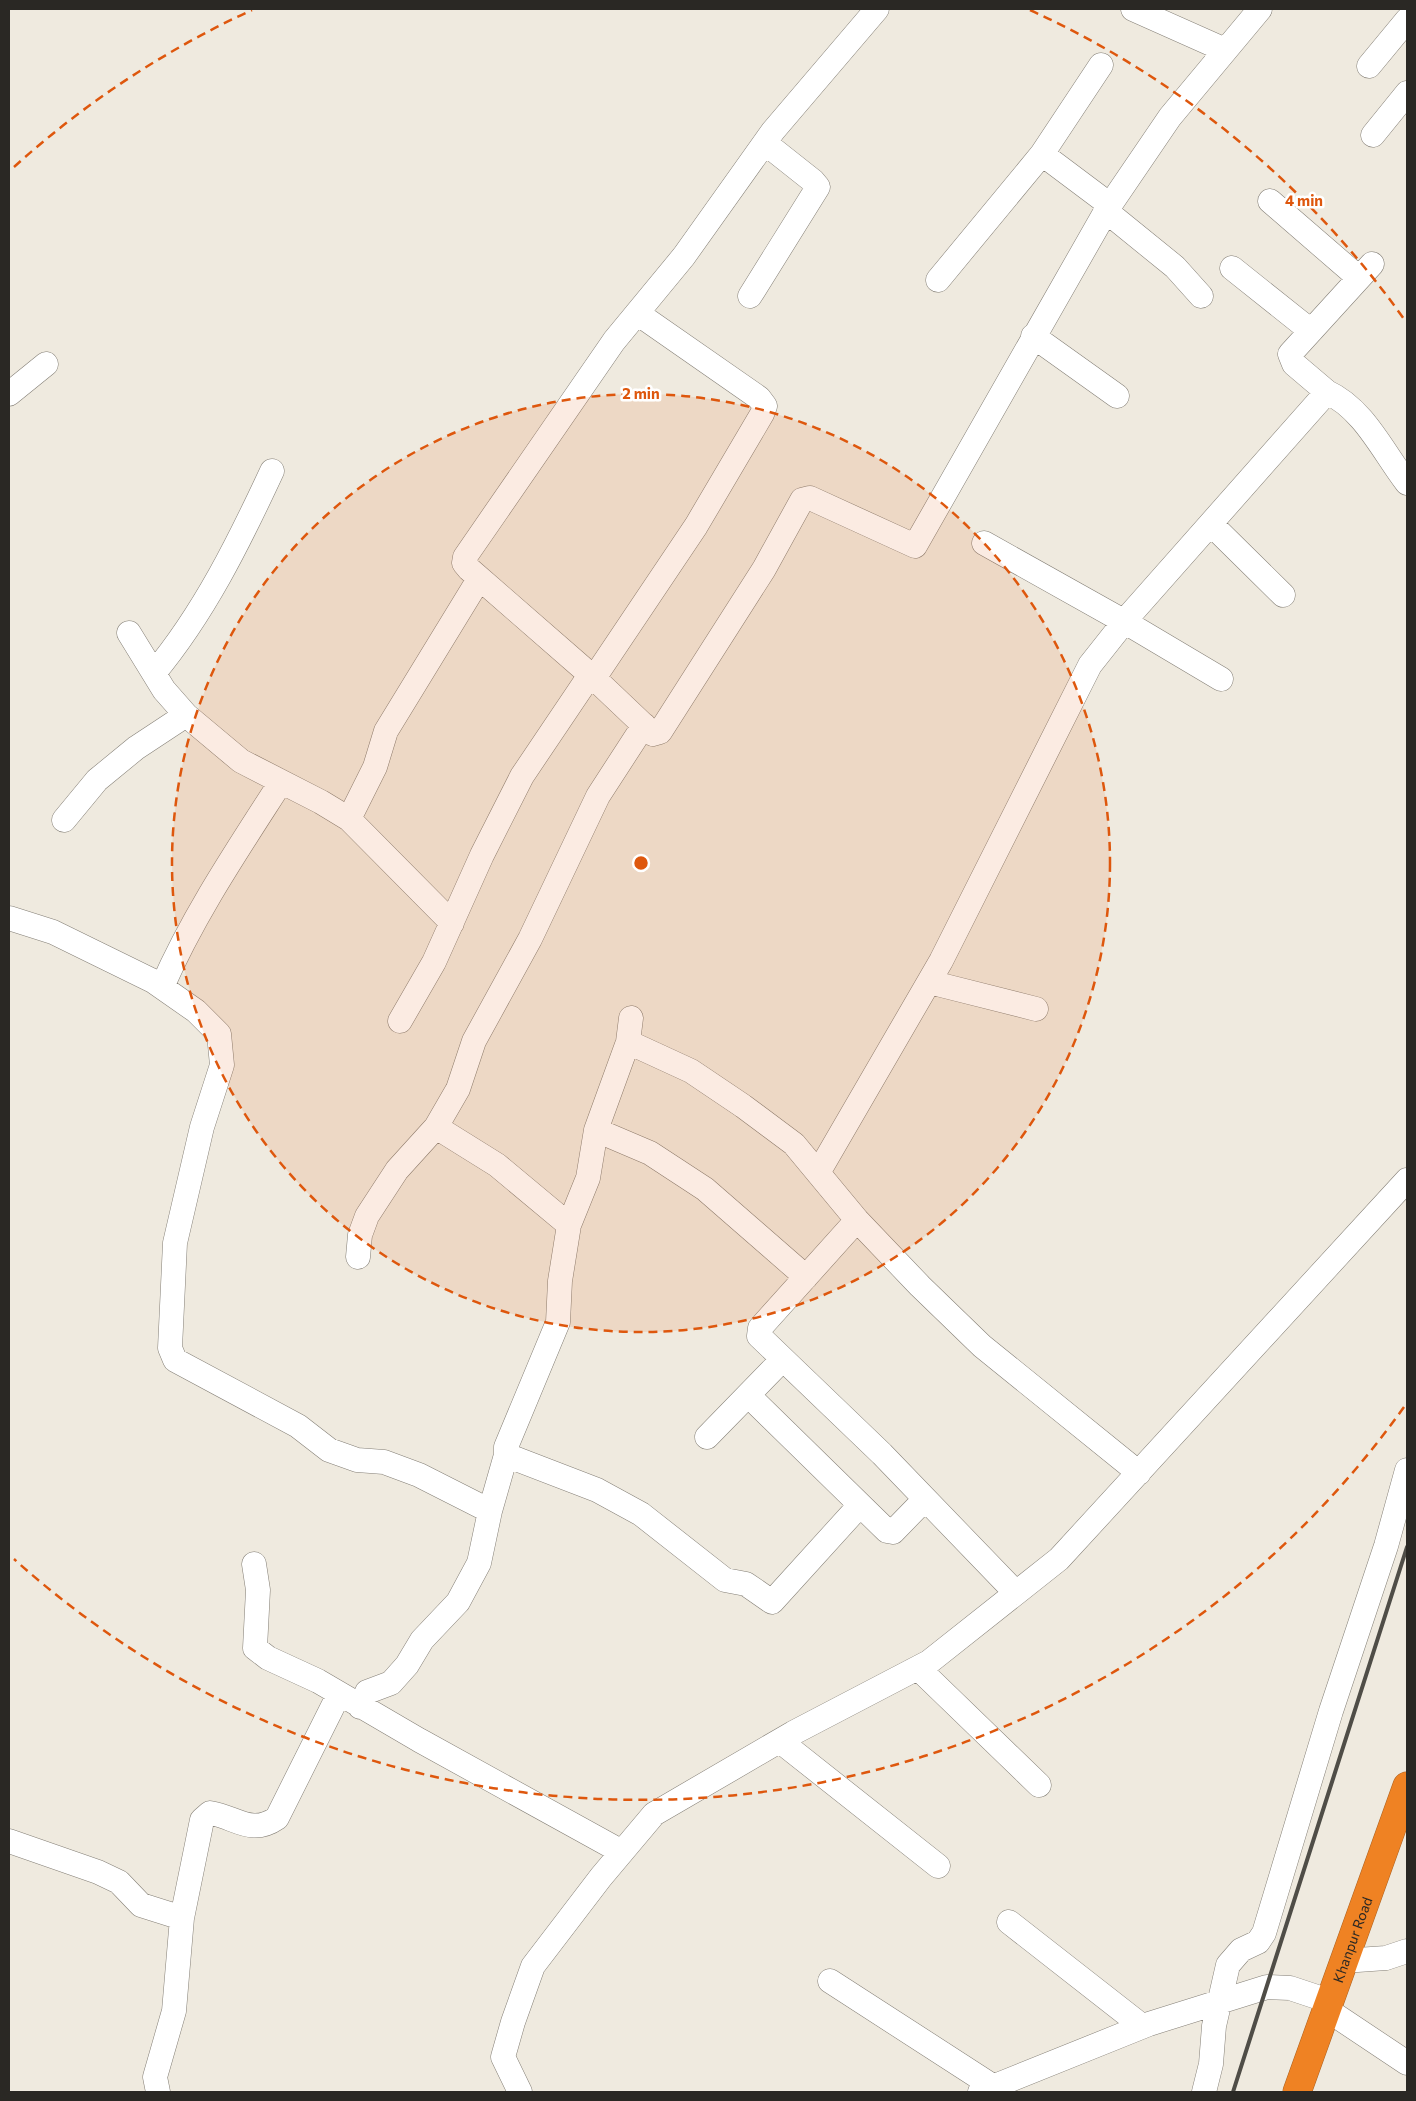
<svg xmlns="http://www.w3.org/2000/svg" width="1416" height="2101" font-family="Commissioner,sans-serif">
  <rect width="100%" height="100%" fill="#efeadf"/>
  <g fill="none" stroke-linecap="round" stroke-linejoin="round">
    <defs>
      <path id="minor" d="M877,9L773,131L684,256L614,341L465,557L464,563L469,569L594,678L653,734L660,732L764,569L802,500L810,498L915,546L1106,211L1170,117L1260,9
        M1133,9L1225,50
        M1369,66L1407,20
        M1373,135L1407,93
        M1042,154L1110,205
        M1270,201L1359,278
        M1106,211L1175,267L1201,296
        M1232,268L1311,331
        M938,280L1042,154L1101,65
        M750,296L818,187L813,181L765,143
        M1033,336L1117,396
        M1327,392L1294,364L1290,354L1372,264
        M9,394L46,364
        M1211,524L1283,595
        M984,543L1125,622L1221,679
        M129,633L164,690L186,715L241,761L321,802L349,819L452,923
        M154,673C204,613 239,542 272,471
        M594,678L696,526L762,414L765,406L759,398L637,313
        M349,819L375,767L386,731L479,579
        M64,820L97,780L136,748L186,715
        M9,918L53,932L153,981L196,1011L219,1034L222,1065L202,1127L175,1243L170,1348L175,1360L298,1426L329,1450L357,1460L384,1462L419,1475L490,1511
        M929,982L1036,1009
        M162,987C194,914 238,849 281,782
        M631,1018L628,1042L596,1130L588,1178L569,1225L560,1281L558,1322L506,1447V1455L597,1490L641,1514L725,1580L746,1584L772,1602L860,1505
        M400,1021L434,962L482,855L522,776L590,675
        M628,1042L691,1071L743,1106L794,1144L857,1220L920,1286L982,1346L1139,1473
        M436,1127L497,1165L569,1225
        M596,1130L650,1153L705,1189L806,1277
        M818,1173L941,961L1090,665L1128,617L1327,392C1364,409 1383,452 1407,483
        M857,1220L760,1328L759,1336L882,1454L1016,1593
        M358,1257L360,1235L367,1216L397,1170L436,1127L458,1089L474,1041L530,939L598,796L644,725
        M748,1395L887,1531L893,1532L925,1499
        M707,1437L783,1359
        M254,1564L258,1590L255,1648L268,1658L318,1681L419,1740L622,1852
        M918,1668L1039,1785
        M360,1707L367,1692L391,1683L407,1665L422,1640L458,1602L479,1563L490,1511L506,1455
        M780,1741L938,1866
        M9,1841L98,1872L119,1882L141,1905L182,1918
        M1009,1922L1142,2026
        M1343,1961L1386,1958L1407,1951
        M830,1981L994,2087
        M1326,2009L1407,2063
        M158,2092L155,2077L174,2011L182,1918L202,1820L210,1813C236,1817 251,1836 277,1818L339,1694
        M520,2092L503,2057L513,2022L533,1966L601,1877L654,1814L793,1733L929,1662L1059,1559L1407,1180
        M980,2092L1149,2024L1267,1987L1290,1988L1329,2001
        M1204,2092L1211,2064L1214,2026L1228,1965L1241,1950L1258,1942L1264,1933L1331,1711L1386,1546L1407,1470"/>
      <g id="highway">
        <path id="s1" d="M1297,2092L1407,1786"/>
      </g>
    </defs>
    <use href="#minor" stroke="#847f76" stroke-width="25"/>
    <use href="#highway" stroke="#aa6223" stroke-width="29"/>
    <use href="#minor" stroke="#fff" stroke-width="24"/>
    <use href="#highway" stroke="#ef8223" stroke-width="28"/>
    <path stroke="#4f4d47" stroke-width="4" d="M1233,2092L1407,1547"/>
  </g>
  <circle cx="641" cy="863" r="469" fill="#de570d" fill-opacity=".12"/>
  <g fill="none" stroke="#de570d" stroke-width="2.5" stroke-dasharray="9 6">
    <circle cx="641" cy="863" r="469"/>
    <path d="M1404 1407A937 937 0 0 1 14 1559M14 167A937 937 0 0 1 252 10M1030 10A937 937 0 0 1 1404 319"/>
  </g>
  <g text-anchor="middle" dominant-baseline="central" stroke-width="5" stroke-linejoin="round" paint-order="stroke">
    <g font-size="14" fill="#2a2824" stroke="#fff">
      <text stroke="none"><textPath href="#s1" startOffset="162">Khanpur Road</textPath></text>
    </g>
  </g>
  <circle cx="641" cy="863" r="8" fill="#de570d" stroke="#fff" stroke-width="2.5"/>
  <g font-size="15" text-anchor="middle" font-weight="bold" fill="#de570d" stroke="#fff" stroke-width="5" stroke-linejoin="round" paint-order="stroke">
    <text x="1304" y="206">4 min</text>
    <text x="641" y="399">2 min</text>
  </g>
  <rect width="1416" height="2101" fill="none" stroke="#2a2824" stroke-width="20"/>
</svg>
